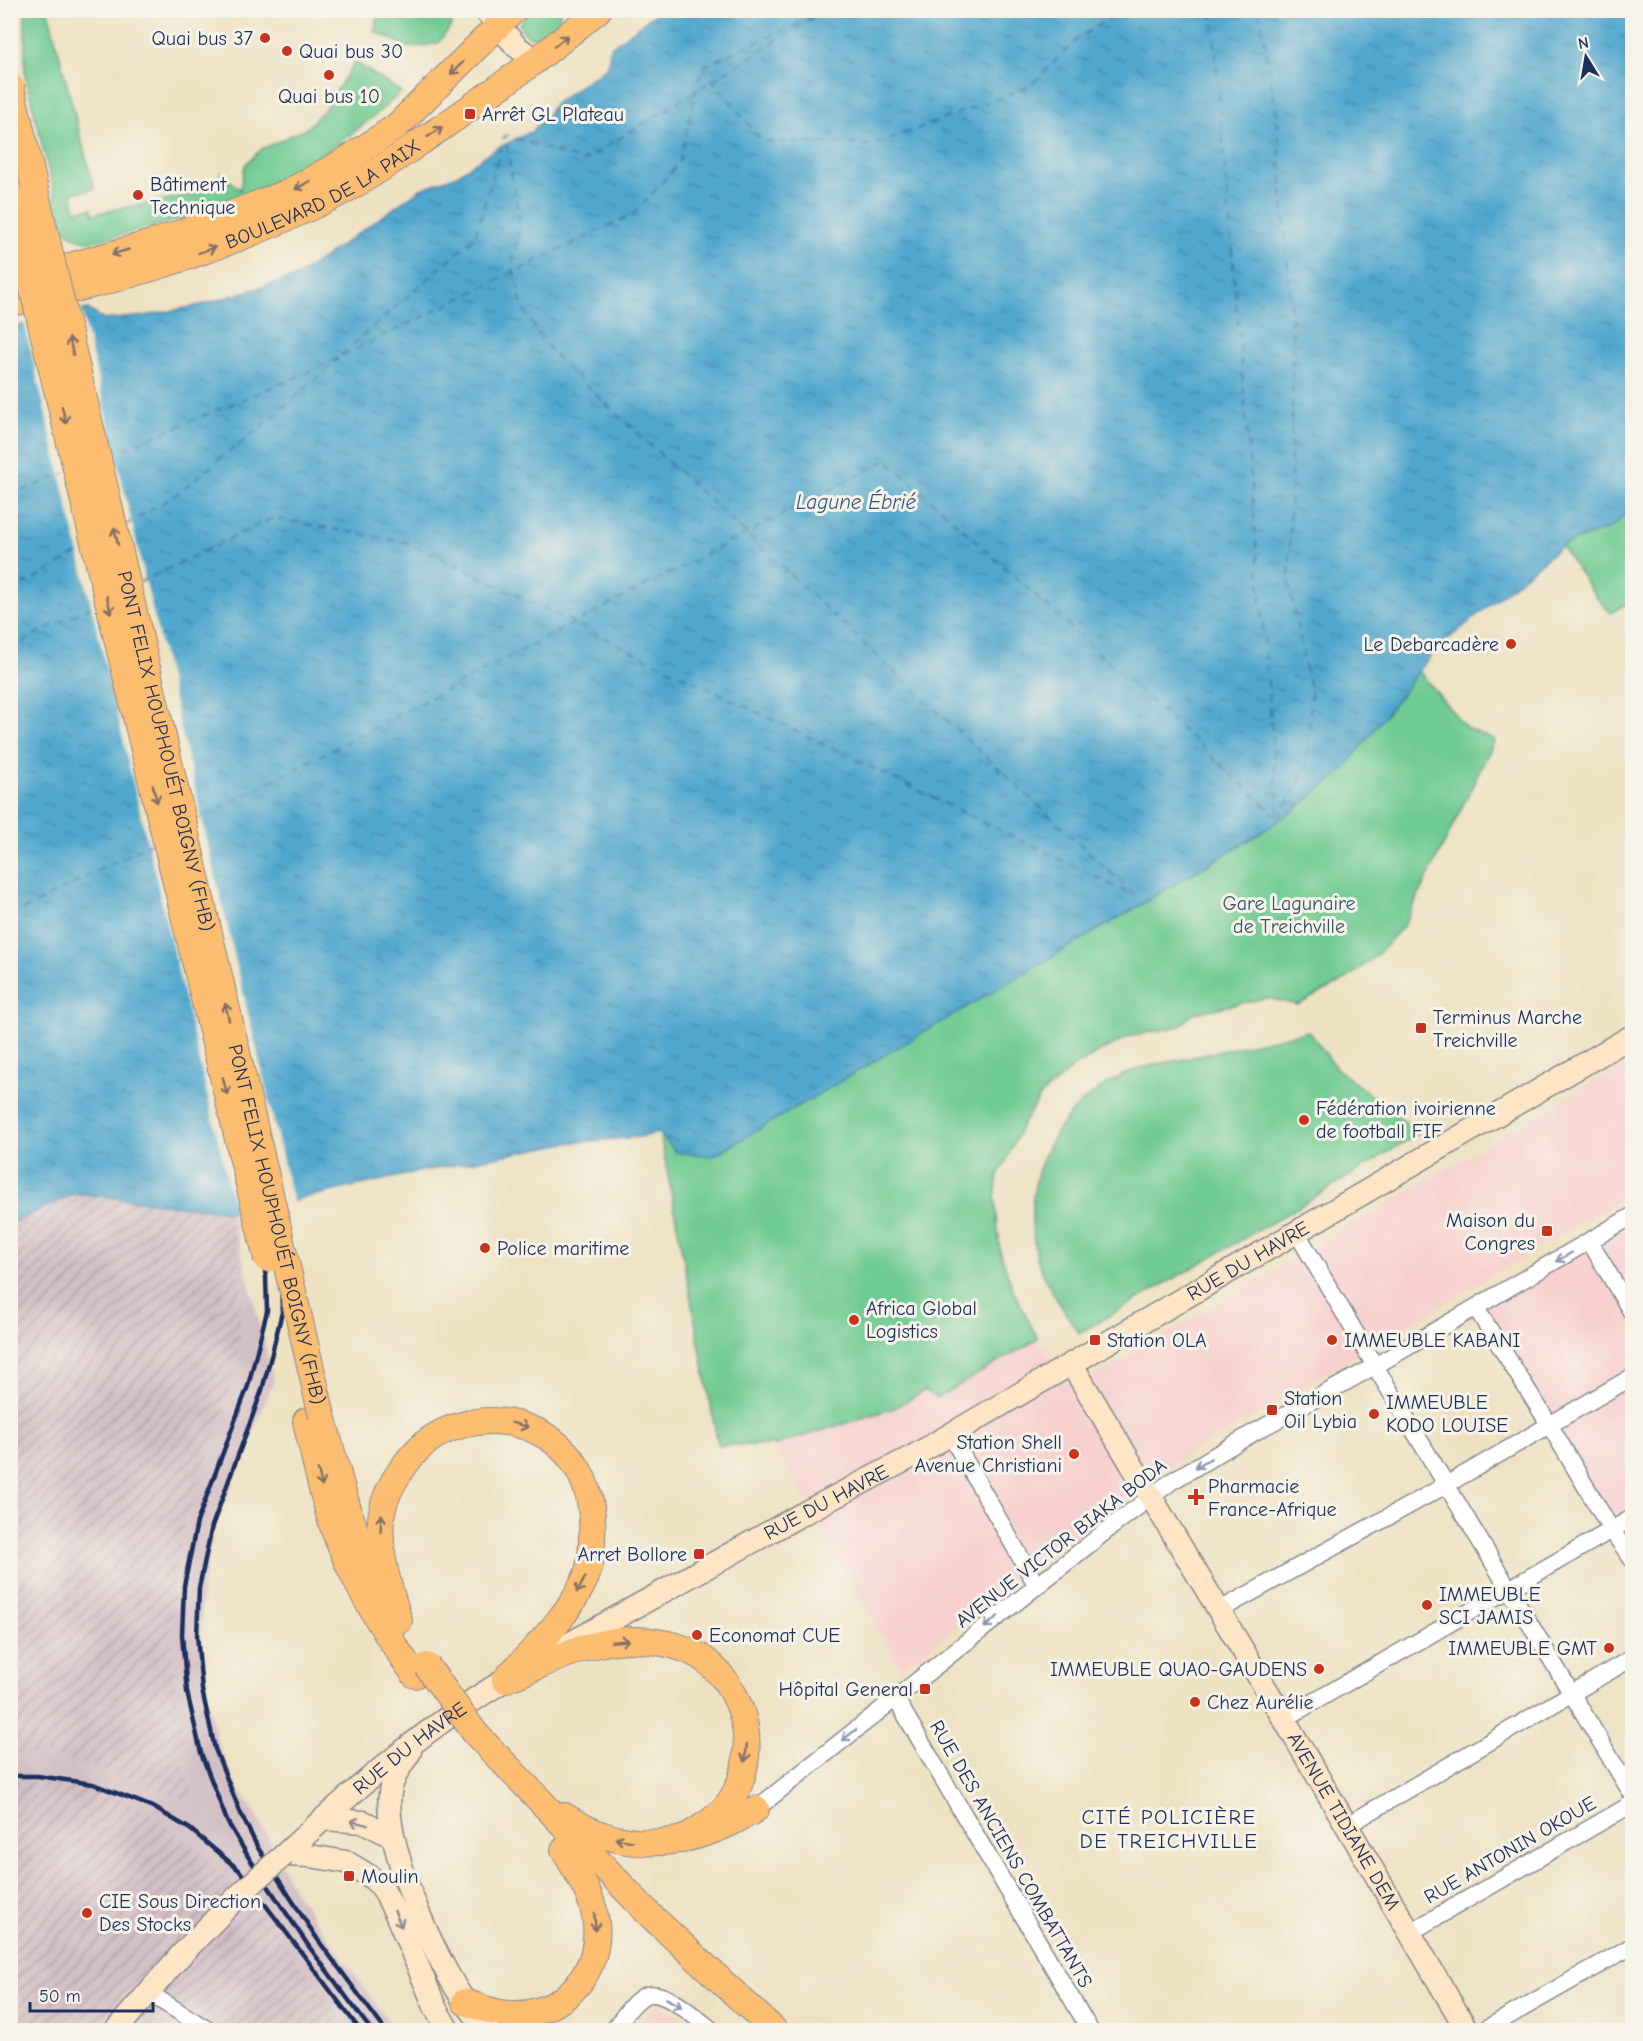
<svg xmlns="http://www.w3.org/2000/svg" width="1643" height="2041" font-family="'Comic Neue',sans-serif">
  <defs>
    <pattern id="industrial-furrows" width="10" height="10" patternUnits="userSpaceOnUse" patternTransform="scale(1.5)"><rect width="10" height="10" fill="#d2bec5"/><path d="M-1 1l2-2M0 10L10 0M9 11l2-2" fill="none" stroke="#aa9ba3"/></pattern>
    <pattern id="water-ripples" width="26" height="14" patternUnits="userSpaceOnUse" patternTransform="scale(1.5)"><rect width="26" height="14" fill="#51a7ce"/><path d="M2 4q2-2 4 0t4 0M15 11q2-2 4 0t4 0" fill="none" stroke="#4288aa"/></pattern>
  </defs>
  <rect width="100%" height="100%" fill="#f7f3e8"/>
  <filter id="ink" filterUnits="userSpaceOnUse"><feTurbulence type="fractalNoise" baseFrequency=".0167" numOctaves="2"/><feDisplacementMap in="SourceGraphic" scale="12" xChannelSelector="R" yChannelSelector="G"/><feConvolveMatrix kernelMatrix="1 2 1 2 8 2 1 2 1" color-interpolation-filters="sRGB"/></filter>
  <filter id="wash" filterUnits="userSpaceOnUse"><feTurbulence type="fractalNoise" baseFrequency=".008" numOctaves="4" result="noise"/><feDisplacementMap in="SourceGraphic" scale="24" xChannelSelector="R" yChannelSelector="G"/><feGaussianBlur stdDeviation="1.35" result="paint"/><feColorMatrix in="noise" values="0 0 0 0 0 0 0 0 0 0 0 0 0 0 0 0 0 1.4 0 .05"/><feComposite in="paint" operator="in"/></filter>
  <g filter="url(#wash)">
    <rect width="100%" height="100%" fill="#eee2c3"/>
    <path fill="#f7d0cf" d="M923,1033L1005,1163L998,1175L995,1197L1000,1251L1013,1290L1038,1339L1068,1384L1081,1383L1096,1376L1632,1059V1193L1138,1484L1104,1520L1056,1550L901,1669L775,1446L718,1445L660,1133L713,1156Z
      M1632,1226V1559L1475,1307Z
      M658,2002L695,2030H634Z"/>
    <path fill="url(#industrial-furrows)" d="M76,1193L231,1213L242,1289L240,1340L228,1404L187,1516L176,1566L172,1639L176,1698L188,1747L180,1750L195,1796L182,1837L214,1864L262,1912L350,2030H11L10,1223Z"/>
    <path fill="#d2bec5" d="M231,1213L274,1380L215,1527L202,1588L201,1638L205,1689L219,1747L233,1781L257,1815L293,1889L395,2030H350L262,1912L214,1864L151,1813L92,1789L38,1781L11,1782L10,1754H50L114,1774L192,1802L195,1796L180,1750L188,1747L176,1698L172,1639L176,1566L187,1516L228,1404L240,1340L242,1289Z"/>
    <path fill="#70cb92" stroke="#467d78" stroke-width="1.5" d="M380,10L452,11V24L445,34L438,43L424,46L408,47L374,31Z
      M25,11H48L94,189L72,193L76,211L92,208L93,214L200,193L220,181L221,173L240,190L245,165L262,149L307,128L324,110L355,62L401,92C370,121 335,148 299,169C246,199 187,219 128,233C115,236 101,242 88,241C75,240 69,234 62,225L25,76Z
      M531,11H560C562,36 529,50 519,24Z
      M1632,506V600L1611,613L1596,597L1561,546L1614,526Z
      M1418,670L1466,728L1495,740L1404,925L1381,951L1361,968L1346,979L1298,1005L1267,998L1194,1013L1180,1026L1128,1037L1099,1052L1076,1065L1042,1094L1022,1125L1005,1163L998,1175L995,1197L1000,1251L1013,1290L1038,1339L937,1398L925,1390L895,1408L775,1445H718L660,1133L676,1152L713,1156L1259,834L1341,773Z
      M1309,1031L1336,1068L1419,1133L1302,1205L1079,1333C1064,1310 1044,1284 1037,1257C1017,1177 1057,1100 1135,1070C1152,1064 1171,1062 1189,1058C1229,1049 1269,1040 1309,1031Z"/>
    <path fill="url(#water-ripples)" stroke="#366b96" stroke-width="1.5" d="M659,11H1632V506L1614,526L1561,546L1435,650L1341,773L1293,811L1259,834L1120,917L713,1156L676,1152L659,1133L639,1137L567,1143L418,1172L237,1213L76,1193L11,1223L10,328L88,309L104,320L145,316L201,305L298,276L421,189L457,175L495,149L531,132L547,116L553,105L608,66L610,48Z"/>
    <path fill="#eee2c3" d="M81,308L293,1203L236,1216L24,322Z"/>
    <g fill="none" stroke-linecap="round" stroke-linejoin="round">
      <path stroke="#2e5985" stroke-width="1.5" stroke-dasharray="8 6" stroke-linecap="butt" d="M826,10L583,161L505,135L520,224L512,264L523,308L543,341L562,363L1137,897
        M1212,10L1279,817
        M1259,10L1277,114L1293,341L1289,584L1311,694L1307,767L1280,817
        M703,66L819,14
        M702,67L762,141L875,145L1030,86L1081,36L1123,10
        M341,355L475,237L504,136
        M111,454L309,372L635,213L679,163L702,67
        M10,496L65,473
        M125,525L174,496L272,418L338,359
        M139,583L272,518L410,543L1133,895
        M10,593L82,551
        M10,650L38,633L97,604
        M195,821L887,460L1279,818
        M10,917L153,842"/>
    </g>
  </g>
  <g filter="url(#ink)">
    <g fill="none" stroke-linecap="round" stroke-linejoin="round">
      <defs>
        <path id="street" d="M1297,1233L1375,1366L1632,1794
          M1590,1242L1632,1313
          M1476,1308L1549,1424L1612,1531L1632,1559
          M950,1434L1037,1586
          M1218,1611L1446,1485L1632,1377
          M896,1699L1090,2030
          M1284,1719L1632,1518
          M756,1809L1111,1527L1172,1481L1253,1433L1375,1366L1632,1216
          M1346,1826L1632,1658
          M1409,1933L1632,1804
          M149,1993L208,2030
          M613,2030C622,2020 631,2003 644,1996C663,1986 698,2020 712,2030
          M1484,2030L1632,1946"/>
        <g id="secondary">
          <path d="M485,10L517,47L537,61"/>
          <path id="s1" d="M1072,1365L1284,1719L1467,2030"/>
          <path id="s2" d="M560,1649L802,1514L917,1454L1632,1036"/>
          <path d="M410,1752C403,1762 396,1772 392,1784C376,1832 436,1961 465,2002C472,2012 480,2021 488,2030"/>
          <path d="M323,1819L364,1822L393,1837"/>
          <path id="s3" d="M284,1855C357,1787 433,1720 521,1671"/>
          <path d="M284,1855L310,1856L346,1862L371,1877L382,1887L397,1916L436,2009L448,2030"/>
          <path d="M116,2030L180,1956L237,1897"/>
        </g>
        <g id="primary">
          <path d="M10,283L159,241L287,193L345,161L397,126L514,10"/>
          <path id="s4" d="M10,303C121,282 229,247 330,198C368,179 402,154 438,130C493,92 547,54 598,10"/>
          <path d="M322,1416C338,1472 350,1531 378,1583"/>
          <path d="M306,1421C313,1451 319,1481 328,1510C343,1565 381,1629 415,1675"/>
          <path d="M399,1621C389,1587 378,1555 381,1519C383,1497 394,1479 407,1462C421,1443 439,1431 462,1425C513,1411 569,1435 586,1487C592,1503 593,1520 592,1537C592,1549 591,1565 586,1577C568,1617 535,1648 505,1680"/>
          <path d="M514,1676C552,1661 594,1638 636,1640C659,1641 686,1646 705,1660C747,1693 760,1754 731,1800C719,1818 700,1828 682,1840"/>
          <path d="M475,1733L650,1915L774,2030"/>
          <path d="M565,1816C626,1858 696,1846 756,1809"/>
          <path d="M465,2002C479,2007 493,2013 508,2014C563,2018 605,1970 595,1916C591,1892 576,1871 564,1850"/>
        </g>
      </defs>
      <use href="#street" stroke="#848890" stroke-width="19"/>
      <use href="#secondary" stroke="#848890" stroke-width="25"/>
      <use href="#primary" stroke="#848890" stroke-width="28"/>
      <use href="#street" stroke="#fff" stroke-width="16"/>
      <use href="#secondary" stroke="#fee5c5" stroke-width="22"/>
      <use href="#primary" stroke="#fcbd6f" stroke-width="26"/>
      <path stroke="#1b2f5e" stroke-width="4.5" d="M10,194L30,224L43,258L281,1275L282,1312L273,1349L262,1390L212,1526L199,1588L197,1635L202,1690L215,1749L241,1814L258,1848L318,1940L385,2030
        M10,217L31,261L254,1218L266,1277L267,1311L248,1386L197,1522L184,1586L182,1635L187,1692L201,1753L227,1821L249,1858L310,1948L371,2030
        M10,1776H38L93,1784L153,1807L190,1829L239,1870L360,2030"/>
      <defs>
        <path id="secondary-bridge" d="M237,1897L284,1855"/>
        <g id="primary-bridge">
          <path id="s5" d="M11,87L322,1416"/>
          <path d="M10,195L267,1259"/>
          <path d="M427,1666L475,1733"/>
        </g>
      </defs>
      <use href="#secondary-bridge" stroke="#848890" stroke-width="25" stroke-linecap="butt"/>
      <use href="#primary-bridge" stroke="#848890" stroke-width="28" stroke-linecap="butt"/>
      <use href="#secondary-bridge" stroke="#fee5c5" stroke-width="22"/>
      <use href="#primary-bridge" stroke="#fcbd6f" stroke-width="26"/>
    </g>
    <defs><path id="oneway-shaft" d="M-6 0H5M1.5-3L5.5 0L1.5 3" fill="none" stroke-width="1.6" stroke-linecap="round" stroke-linejoin="round" transform="scale(1.5)"/></defs>
    <g stroke="#806f66">
      <use href="#oneway-shaft" transform="translate(561 41) rotate(-39)"/>
      <use href="#oneway-shaft" transform="translate(457 68) rotate(135)"/>
      <use href="#oneway-shaft" transform="translate(435 132) rotate(-34)"/>
      <use href="#oneway-shaft" transform="translate(303 185) rotate(151)"/>
      <use href="#oneway-shaft" transform="translate(207 250) rotate(-19)"/>
      <use href="#oneway-shaft" transform="translate(120 252) rotate(164)"/>
      <use href="#oneway-shaft" transform="translate(71 346) rotate(-103)"/>
      <use href="#oneway-shaft" transform="translate(64 415) rotate(76)"/>
      <use href="#oneway-shaft" transform="translate(116 536) rotate(-103)"/>
      <use href="#oneway-shaft" transform="translate(109 605) rotate(76)"/>
      <use href="#oneway-shaft" transform="translate(155 794) rotate(76)"/>
      <use href="#oneway-shaft" transform="translate(227 1012) rotate(-103)"/>
      <use href="#oneway-shaft" transform="translate(225 1086) rotate(76)"/>
      <use href="#oneway-shaft" transform="translate(520 1425) rotate(15)"/>
      <use href="#oneway-shaft" transform="translate(320 1478) rotate(76)"/>
      <use href="#oneway-shaft" transform="translate(381 1523) rotate(-87)"/>
      <use href="#oneway-shaft" transform="translate(581 1585) rotate(119)"/>
      <use href="#oneway-shaft" transform="translate(620 1641) rotate(-5)"/>
      <use href="#oneway-shaft" transform="translate(746 1753) rotate(96)"/>
      <use href="#oneway-shaft" transform="translate(624 1840) rotate(-171)"/>
      <use href="#oneway-shaft" transform="translate(595 1922) rotate(85)"/>
    </g>
    <g stroke="#8d97ae">
      <use href="#oneway-shaft" transform="translate(1564 1257) rotate(150)"/>
      <use href="#oneway-shaft" transform="translate(1203 1463) rotate(149)"/>
      <use href="#oneway-shaft" transform="translate(991 1622) rotate(141)"/>
      <use href="#oneway-shaft" transform="translate(849 1735) rotate(142)"/>
      <use href="#oneway-shaft" transform="translate(674 2003) rotate(31)"/>
    </g>
    <g stroke="#8c8a92">
      <use href="#oneway-shaft" transform="translate(359 1823) rotate(-166)"/>
      <use href="#oneway-shaft" transform="translate(398 1919) rotate(66)"/>
    </g>
  </g>
  <g fill="#c8321e" stroke="#f7f3e8" stroke-width="2">
    <circle cx="265" cy="38" r="6"/>
    <circle cx="287" cy="51" r="6"/>
    <circle cx="329" cy="75" r="6"/>
    <rect x="464" y="108" width="12" height="12" rx="3"/>
    <circle cx="138" cy="195" r="6"/>
    <circle cx="1511" cy="644" r="6"/>
    <rect x="1415" y="1022" width="12" height="12" rx="3"/>
    <circle cx="1304" cy="1120" r="6"/>
    <rect x="1541" y="1225" width="12" height="12" rx="3"/>
    <circle cx="485" cy="1248" r="6"/>
    <circle cx="854" cy="1320" r="6"/>
    <rect x="1089" y="1334" width="12" height="12" rx="3"/>
    <circle cx="1332" cy="1340" r="6"/>
    <rect x="1266" y="1404" width="12" height="12" rx="3"/>
    <circle cx="1374" cy="1414" r="6"/>
    <circle cx="1074" cy="1454" r="6"/>
    <path d="M1193 1488h6v6h6v6h-6v6h-6v-6h-6v-6h6z"/>
    <rect x="693" y="1548" width="12" height="12" rx="3"/>
    <circle cx="1427" cy="1605" r="6"/>
    <circle cx="697" cy="1635" r="6"/>
    <circle cx="1609" cy="1648" r="6"/>
    <circle cx="1319" cy="1669" r="6"/>
    <rect x="919" y="1683" width="12" height="12" rx="3"/>
    <circle cx="1195" cy="1702" r="6"/>
    <rect x="343" y="1870" width="12" height="12" rx="3"/>
    <circle cx="87" cy="1913" r="6"/>
  </g>
  <g text-anchor="middle" dominant-baseline="central" stroke-width="6" stroke-linejoin="round" paint-order="stroke">
    <g font-size="20" fill="#1b2f5e" stroke="#f7f3e8" text-anchor="start">
      <text x="253" y="38" text-anchor="end">Quai bus 37</text>
      <text x="299" y="51">Quai bus 30</text>
      <text x="329" y="96" text-anchor="middle">Quai bus 10</text>
      <text x="482" y="114">Arrêt GL Plateau</text>
      <text x="150" y="184">Bâtiment<tspan x="150" dy="23">Technique</tspan></text>
      <text x="1499" y="644" text-anchor="end">Le Debarcadère</text>
      <text x="1433" y="1017">Terminus Marche<tspan x="1433" dy="23">Treichville</tspan></text>
      <text x="1316" y="1108">Fédération ivoirienne<tspan x="1316" dy="23">de football FIF</tspan></text>
      <text x="1535" y="1220" text-anchor="end">Maison du<tspan x="1535" dy="23">Congres</tspan></text>
      <text x="497" y="1248">Police maritime</text>
      <text x="866" y="1308">Africa Global<tspan x="866" dy="23">Logistics</tspan></text>
      <text x="1107" y="1340">Station OLA</text>
      <text x="1344" y="1340">IMMEUBLE KABANI</text>
      <text x="1284" y="1398">Station<tspan x="1284" dy="23">Oil Lybia</tspan></text>
      <text x="1386" y="1402">IMMEUBLE<tspan x="1386" dy="23">KODO LOUISE</tspan></text>
      <text x="1062" y="1442" text-anchor="end">Station Shell<tspan x="1062" dy="23">Avenue Christiani</tspan></text>
      <text x="1208" y="1486">Pharmacie<tspan x="1208" dy="23">France-Afrique</tspan></text>
      <text x="687" y="1554" text-anchor="end">Arret Bollore</text>
      <text x="1439" y="1594">IMMEUBLE<tspan x="1439" dy="23">SCI JAMIS</tspan></text>
      <text x="709" y="1635">Economat CUE</text>
      <text x="1597" y="1648" text-anchor="end">IMMEUBLE GMT</text>
      <text x="1307" y="1669" text-anchor="end">IMMEUBLE QUAO-GAUDENS</text>
      <text x="913" y="1689" text-anchor="end">Hôpital General</text>
      <text x="1207" y="1702">Chez Aurélie</text>
      <text x="361" y="1876">Moulin</text>
      <text x="99" y="1901">CIE Sous Direction<tspan x="99" dy="23">Des Stocks</tspan></text>
    </g>
    <g font-size="20" fill="#1b2f5e" stroke="#f7f3e8">
      <text stroke="none"><textPath href="#s4" startOffset="333">BOULEVARD DE LA PAIX</textPath></text>
      <text stroke="none"><textPath href="#s5" startOffset="682">PONT FELIX HOUPHOUÉT BOIGNY (FHB)</textPath></text>
      <text stroke="none"><textPath href="#s5" startOffset="1168">PONT FELIX HOUPHOUÉT BOIGNY (FHB)</textPath></text>
      <text stroke="none"><textPath href="#s2" startOffset="790">RUE DU HAVRE</textPath></text>
      <text stroke="none"><textPath href="#s2" startOffset="304">RUE DU HAVRE</textPath></text>
      <text transform="translate(1061 1543) rotate(-38)">AVENUE VICTOR BIAKA BODA</text>
      <text stroke="none"><textPath href="#s3" startOffset="165">RUE DU HAVRE</textPath></text>
      <text stroke="none"><textPath href="#s1" startOffset="531">AVENUE TIDIANE DEM</textPath></text>
      <text transform="translate(1510 1850) rotate(-30)">RUE ANTONIN OKOUE</text>
      <text transform="translate(1011 1854) rotate(60)">RUE DES ANCIENS COMBATTANTS</text>
    </g>
    <g font-size="20" fill="#30566b" stroke="#f7f3e8">
      <text x="1289" y="903">Gare Lagunaire<tspan x="1289" dy="23">de Treichville</tspan></text>
    </g>
    <g font-size="21" font-style="italic" fill="#2e5985" stroke="#f7f3e8">
      <text x="856" y="502">Lagune Ébrié</text>
    </g>
    <g font-size="21" letter-spacing="1.5" fill="#1b2f5e" stroke="#f7f3e8">
      <text x="1169" y="1817">CITÉ POLICIÈRE<tspan x="1169" dy="24">DE TREICHVILLE</tspan></text>
    </g>
  </g>
  <rect width="1643" height="2041" fill="none" stroke="#f7f3e8" stroke-width="36"/>
  <g transform="translate(1586 57) rotate(349)" stroke="#f7f3e8" stroke-width="4.5" paint-order="stroke">
  <path d="M0-4.5L10 22L0 15L-10 22Z" fill="#1b2f5e"/>
  <text y="-9" font-size="16" font-weight="bold" text-anchor="middle" fill="#1b2f5e">N</text>
  </g>
  <path d="M30 2002v9h123v-9" fill="none" stroke="#1b2f5e" stroke-width="3"/>
  <text x="39" y="2002" font-size="18" fill="#1b2f5e" stroke="#f7f3e8" stroke-width="4.5" paint-order="stroke">50 m</text>
</svg>
